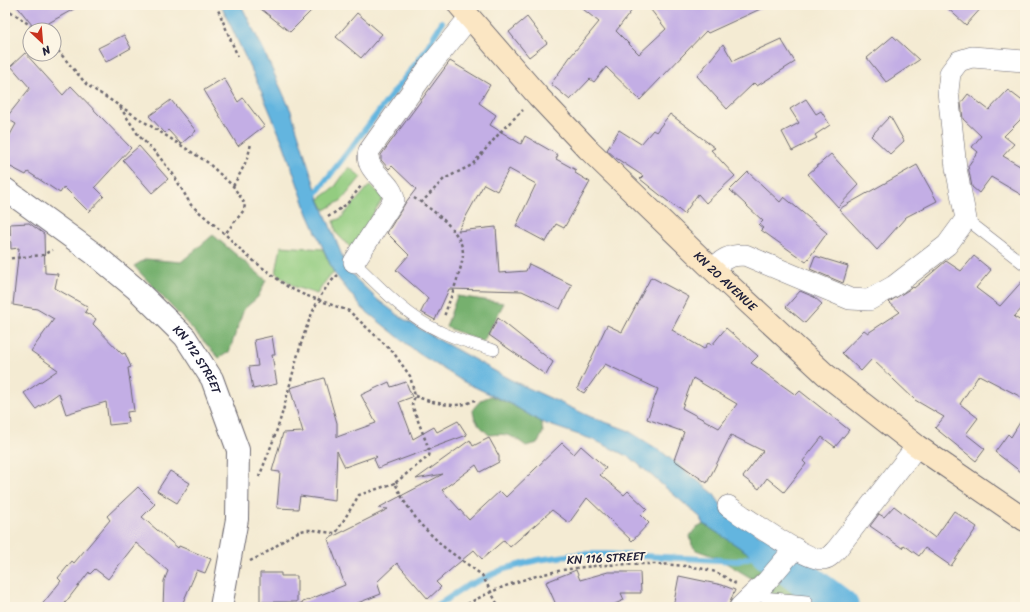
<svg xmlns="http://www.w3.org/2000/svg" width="1030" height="612" font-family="Sriracha,sans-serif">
  <rect width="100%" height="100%" fill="#fcf5e5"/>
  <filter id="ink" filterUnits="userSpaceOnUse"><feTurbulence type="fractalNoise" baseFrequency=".025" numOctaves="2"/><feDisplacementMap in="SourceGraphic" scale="8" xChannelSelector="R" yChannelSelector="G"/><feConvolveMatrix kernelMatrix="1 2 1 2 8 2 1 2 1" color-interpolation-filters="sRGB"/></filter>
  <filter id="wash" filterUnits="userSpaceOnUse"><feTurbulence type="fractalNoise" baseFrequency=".012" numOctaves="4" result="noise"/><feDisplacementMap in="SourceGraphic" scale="16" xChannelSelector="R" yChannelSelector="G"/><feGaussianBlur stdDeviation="0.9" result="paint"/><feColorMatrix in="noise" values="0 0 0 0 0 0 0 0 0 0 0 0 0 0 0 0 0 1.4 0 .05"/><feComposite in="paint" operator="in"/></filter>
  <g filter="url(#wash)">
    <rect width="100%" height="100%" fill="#f4ebd3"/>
    <path fill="#93cc80" stroke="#5a775e" d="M349,167L361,177L342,200L325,210L319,199L334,188Z
      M370,185L384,197L351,248L336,233L334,221L341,218Z
      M281,246L323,249L334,273L327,279L317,294L295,287L276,273Z"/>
    <path fill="#76b06e" stroke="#4c6954" d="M213,235L266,280L258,297L244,309L229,352L219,358L134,266L146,259L181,262Z
      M457,296L504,303L483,342L446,327Z
      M491,396L511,404L541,422L543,432L538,443L526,446C512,435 507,433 489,435C481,427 473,421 473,409L481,400Z
      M704,524C718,533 762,557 768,569L756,581L716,557L696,550L692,545L690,536L695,529Z
      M779,576C791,580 801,584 808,596L802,605L798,607H755Z"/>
    <path fill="#64b5df" stroke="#436c8d" d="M221,5H241L261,45L291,111L319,199L343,258L356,279L378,300L402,318L439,340L511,380L591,417L627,430L662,452L713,493L721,505L772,545L768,552L754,557L704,524L700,517L631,458L594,440L541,422L511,404L464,382L418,353L362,308L334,273L308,214L283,143L262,93Z"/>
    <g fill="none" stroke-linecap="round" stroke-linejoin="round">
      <path stroke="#64b5df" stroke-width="6" d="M313,197L424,53L442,22
        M435,607L467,586L504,569L537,560L581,554H606L737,561L768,552"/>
      <path stroke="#64b5df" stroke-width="36" d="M768,552L841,607"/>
    </g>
    <g id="blocks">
      <path fill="#c3aee5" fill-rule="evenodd" d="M16,5H81L36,30Z
        M256,5H317L290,32Z
        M578,5H636L616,31L639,54L666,29L647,5H769L708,33L706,31L640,100L606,67L594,82L590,79L570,100L551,84L570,57L599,22Z
        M944,5H984L966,25Z
        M357,13L382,34L361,58L336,37Z
        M527,17L547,43L529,57L509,32Z
        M124,35L131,48L106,62L98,48Z
        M893,36L919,60L886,82L867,58Z
        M781,39L795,62L757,86L754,83L727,109L697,76L723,44L733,61Z
        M25,53L63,95L71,86L131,148L95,187L104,196L89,212L64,187L60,193L28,172L26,175L5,164V144L16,124L6,118L30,88L11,66Z
        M450,61L490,85L479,103L496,115L490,125L521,144L525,136L558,155L556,159L576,170L575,173L590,182L564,228L556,224L546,242L516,226L536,184L509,169L497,191L484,184L458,231L496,227L499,273L526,271L529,264L572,285L560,309L522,291L449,289L435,320L421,312L428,298L396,270L409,255L387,233L406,202L416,189L392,166L389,169L381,160V155Z
        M224,78L238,102L243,98L264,126L238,146L204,90Z
        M1008,90L1025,103V115L1004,136L1014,144L1003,156L1025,169V197L991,177L979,193L972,187L968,166L978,152L972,147L981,136L963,119L961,103L968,94L989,110Z
        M806,99L816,114L821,111L830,125L815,135L817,138L792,151L782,132L799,123L790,109Z
        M171,100L196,131L181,144L168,130L165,133L149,116Z
        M670,114L715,148L711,150L735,176L706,203L698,194L684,214L640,179L643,176L616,158L607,150L619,130L641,144L653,130L656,132Z
        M890,116L904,141L890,154L871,136Z
        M139,146L168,179L152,193L123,160Z
        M831,154L859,185L838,207L808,174Z
        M917,165L937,201L906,217L877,250L839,209Z
        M748,172L780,202L784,197L827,233L806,262L761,230L763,228L759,225L763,221L730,190Z
        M29,223L44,234L45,273L58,274L55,288L88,307L85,312L96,319L93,324L122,354L125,353L131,367L128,368L134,411L127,412L128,423L109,425L106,402L66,414L59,393L36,409L24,393L58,370L31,351L54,319L37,309L13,305L19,248L11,249L10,224Z
        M815,256L848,266L843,283L810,269Z
        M974,256L991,270L976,288L1000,306L1025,278V305L1014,317L1025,323V399L979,375L960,404L978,418L966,434L985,449L976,461L935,428L944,417L915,400L872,359L861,371L842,353L864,330L868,333L900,312L889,302L913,287L914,288L946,261L961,271Z
        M651,277L689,297L672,330L704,349L708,343L712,345L726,328L758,356L751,363L796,395L800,391L849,430L835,447L822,437L803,461L806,464L784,492L767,478L759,489L743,477L763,451L731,435L707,483L674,460L684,432L647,419L658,389L605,364L584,393L577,389L607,325L622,332ZM693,378L737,404L719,428L682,408Z
        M800,291L814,297L822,304L805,323L786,307Z
        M498,318L553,362L546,375L489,335Z
        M272,336L275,355H272L277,384L253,389L249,367L258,366L254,340Z
        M324,378L337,423V437L376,423L361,395L389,382L391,387L406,382L412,397L399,402L413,439L434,427L437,432L458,421L467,435L378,468L374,459L377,457L376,456L345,467L337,451L335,501L300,496L298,509L277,508L280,472L272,471L283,433L303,432L290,388Z
        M1025,414V475L995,452L1008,434L1011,437Z
        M489,438L499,456V462L480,472L476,465L442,490L469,520L500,491L506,497L562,443L574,454L581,446L606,468L600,475L624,495L628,491L647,509L641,515L649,523L632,541L587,498L569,523L552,510L510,547L504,540L482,559L474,550L436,582L441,587L428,599L397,563L377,582L381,594L347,607H291L345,585L328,539L388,509L378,508L443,474L416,479L470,440L473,446Z
        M170,471L190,483L177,503L157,491Z
        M138,487L155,504L142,517L178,548L179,546L211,559L205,573L197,570L181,607H163L164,581L168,571L136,543L108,579L95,569L90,574L89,572L62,607H40L61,581L58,578L72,561L74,563L110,520L107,516Z
        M894,506L935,538L954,511L977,527L951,566L925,548L919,556L904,545L902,548L870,526L879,514L884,517Z
        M576,570L580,580L608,572H640L641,593H621L624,600L608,607H557L546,582Z
        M260,573H281V576H297V602H260Z
        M679,576L722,585L735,590L728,607H673Z"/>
    </g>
  </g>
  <g filter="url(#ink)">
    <use href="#blocks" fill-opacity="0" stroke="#6c6870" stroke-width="1"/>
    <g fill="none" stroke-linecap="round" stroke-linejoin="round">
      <defs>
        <path id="service" d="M966,219L1025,265
          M354,262C380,287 406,316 439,331C457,340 476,345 494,350
          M751,596L807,601"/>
        <path id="minor" d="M354,262L394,200C393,181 363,172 369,151L429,67L469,18
          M712,269C723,259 729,255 745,255L850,299L869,300L894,286L947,245L966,219L956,168L948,91L950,73L959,61L972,57L1025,61
          M728,506C743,516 807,561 822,559C829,559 833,553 837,549L917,446
          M740,607L767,581L795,548"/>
        <g id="tertiary">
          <path id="s1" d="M5,189L93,253L135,288L185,337L212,379L238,450L237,519L221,607"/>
        </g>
        <g id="secondary">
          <path id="s2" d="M459,5L538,96L588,149L712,269L825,374L917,446L1025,520"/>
        </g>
      </defs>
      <use href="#service" stroke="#6c6870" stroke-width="12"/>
      <use href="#minor" stroke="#6c6870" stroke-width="22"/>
      <use href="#tertiary" stroke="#6c6870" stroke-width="24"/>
      <use href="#secondary" stroke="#6c6870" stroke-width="24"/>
      <path stroke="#6c6870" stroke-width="2.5" stroke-dasharray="3 3" stroke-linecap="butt" d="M216,5L238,57
        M5,9L15,14L36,30
        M54,46L87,85L207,162L233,186L245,204L244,210L225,234
        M120,107L139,136L157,154L173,174L191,205L225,234L246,255L288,287L302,294L349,311L393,352L410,376L415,396L412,405L430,452L429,456L395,483L404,501L420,524L445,548L482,575L499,607
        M233,186C241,172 249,159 251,142
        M414,198C431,208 464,232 463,255C462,270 449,301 444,317
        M421,203L444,179L472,165L504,128L523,110
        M328,217L347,204L361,186
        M5,259L43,255L52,250
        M415,396C433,403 458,410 475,400
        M259,477C267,457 275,437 281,417C294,376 305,302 338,275
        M250,561C256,558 262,556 267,552C281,544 293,529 311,530C319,530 326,533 336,533L359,495L395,483
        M462,607C521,573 576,564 643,564C666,564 690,565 712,571C720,573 729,580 736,584"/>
      <use href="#service" stroke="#fff" stroke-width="11"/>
      <use href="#minor" stroke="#fff" stroke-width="21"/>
      <use href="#tertiary" stroke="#fff" stroke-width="22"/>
      <use href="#secondary" stroke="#fbe6c3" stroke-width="22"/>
    </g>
  </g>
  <g text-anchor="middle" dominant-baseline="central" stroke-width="4" stroke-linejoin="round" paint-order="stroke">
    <g font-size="12" fill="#22223b" stroke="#fcf5e5">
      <text stroke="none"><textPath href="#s2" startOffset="384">KN 20 AVENUE</textPath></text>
      <text stroke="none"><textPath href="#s1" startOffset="259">KN 112 STREET</textPath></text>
      <text transform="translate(606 558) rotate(-3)">KN 116 STREET</text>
    </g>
  </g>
  <rect width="1030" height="612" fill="none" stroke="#fcf5e5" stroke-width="20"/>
  <g transform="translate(42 42) rotate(154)"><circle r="19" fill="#fcf5e5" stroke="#a5a1a1"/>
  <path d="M0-3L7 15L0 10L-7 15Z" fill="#c8321e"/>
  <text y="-6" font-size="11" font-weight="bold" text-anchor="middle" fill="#22223b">N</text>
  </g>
</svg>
